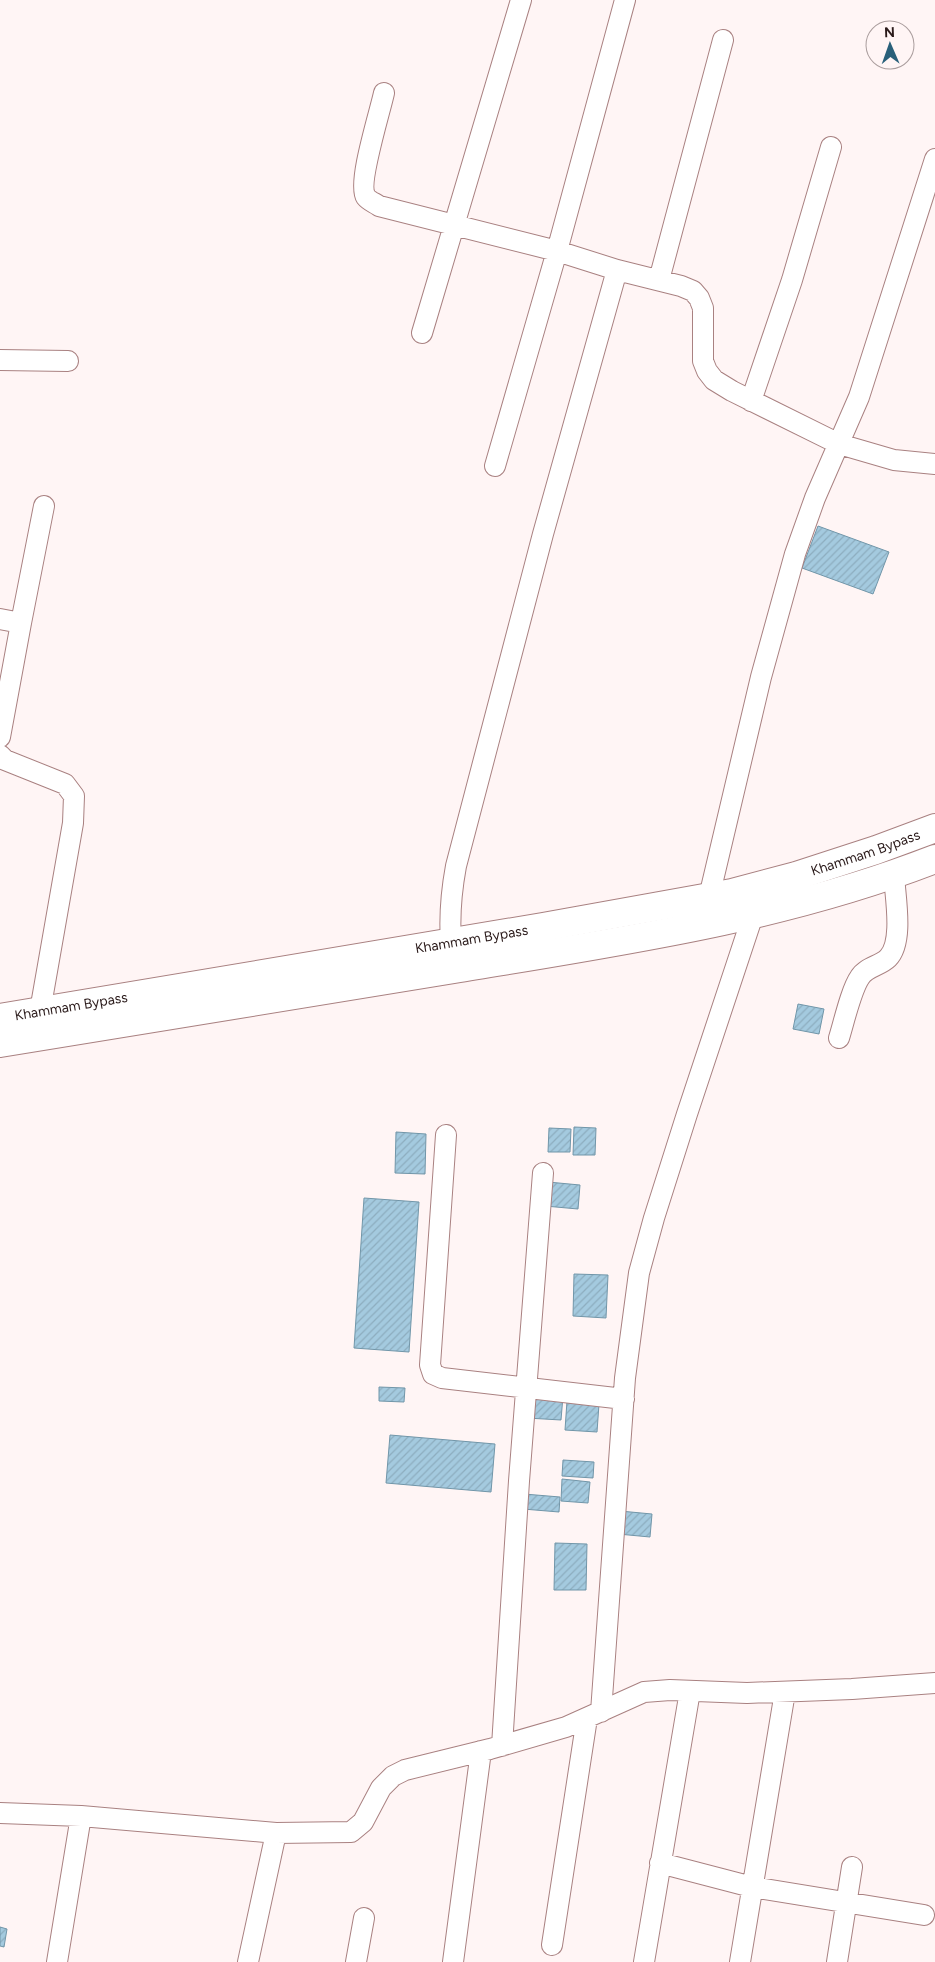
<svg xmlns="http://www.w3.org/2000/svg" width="935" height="1962" font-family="Figtree,sans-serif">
  <defs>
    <pattern id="building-hatch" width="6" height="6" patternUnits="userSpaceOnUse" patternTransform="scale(1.25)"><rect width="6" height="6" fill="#a4cadf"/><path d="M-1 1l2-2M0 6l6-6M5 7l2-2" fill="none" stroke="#8dadbf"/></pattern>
  </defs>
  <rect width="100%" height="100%" fill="#fff5f5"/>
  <path fill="url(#building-hatch)" stroke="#7196a9" d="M818,526L889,552L873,594L802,568Z
    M798,1004L824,1009L819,1034L793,1029Z
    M574,1127L596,1128L595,1155H573Z
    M549,1128L571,1129L570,1152H548Z
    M396,1132L426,1134L425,1174L395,1173Z
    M548,1182L580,1185L578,1209L545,1206Z
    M364,1198L419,1202L409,1352L354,1348Z
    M574,1274L608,1275L606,1318L573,1316Z
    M379,1387L405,1388L404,1402L379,1401Z
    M529,1393L563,1396L561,1420L527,1418Z
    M567,1401L599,1404L597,1432L565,1430Z
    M390,1435L495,1444L491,1492L386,1483Z
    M563,1460L594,1462L593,1478L562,1476Z
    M562,1479L590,1482L588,1503L561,1501Z
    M524,1494L560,1497L559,1512L523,1509Z
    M620,1511L652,1514L650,1537L618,1534Z
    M555,1543L587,1544L586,1590H554Z
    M0,1927L7,1929L4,1947L0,1946Z"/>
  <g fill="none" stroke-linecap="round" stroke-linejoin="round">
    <defs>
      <path id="minor" d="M384,93C380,112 357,184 366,197C369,201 375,203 379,206L557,251L617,270L681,286L693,291L699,298L703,308V361L707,371L714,380L732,391L839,444L894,460L935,464
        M659,280L723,40
        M422,333L521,0
        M0,360L68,361
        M751,401L792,280L831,147
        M495,466L557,251L625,0
        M0,619L21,623L0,737
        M21,623L44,506
        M0,755L5,760L65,784L74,796L73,823L40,1011
        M709,897L761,677L795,554L815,498L859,397L935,159
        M451,942C449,914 451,893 456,866L543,534L617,270
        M839,1038C844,1022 851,990 860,977C866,967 880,966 888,958C904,942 895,896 894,875
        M446,1135L430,1365L433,1374L442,1378L624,1399
        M601,1712L625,1378L639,1273L654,1218L687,1114L753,915
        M502,1746L519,1481L543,1173
        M0,1813L81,1816L276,1833L351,1832L363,1822L381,1788L393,1776L405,1770L490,1749L566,1727L644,1692L670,1690L747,1693L852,1689L935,1683
        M660,1863L752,1887L924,1915
        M552,1945L587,1718
        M57,1962L81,1816
        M248,1962L276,1833
        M356,1962L364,1918
        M453,1962L481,1751
        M644,1962L690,1691
        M740,1962L785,1692
        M837,1962L852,1867"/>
      <g id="highway">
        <path id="s1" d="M0,1018L543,927L732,893L796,876L876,850L935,828"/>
        <path d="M0,1043C152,1019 303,993 454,969C616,942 781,919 935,859"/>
      </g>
    </defs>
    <use href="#minor" stroke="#a98181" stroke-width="22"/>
    <use href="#highway" stroke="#a98181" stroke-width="30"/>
    <use href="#minor" stroke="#fff" stroke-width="20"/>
    <use href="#highway" stroke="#fff" stroke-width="28"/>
  </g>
  <g text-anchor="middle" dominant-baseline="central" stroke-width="4" stroke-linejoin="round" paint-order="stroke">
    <g font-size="14" fill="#2a1a1a" stroke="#fff5f5">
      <text stroke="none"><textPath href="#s1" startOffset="882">Khammam Bypass</textPath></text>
      <text stroke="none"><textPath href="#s1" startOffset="478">Khammam Bypass</textPath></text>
      <text stroke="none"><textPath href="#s1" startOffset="72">Khammam Bypass</textPath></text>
    </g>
  </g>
  <g transform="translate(890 45) rotate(358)"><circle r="24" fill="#fff5f5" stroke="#aa9d9d"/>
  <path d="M0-4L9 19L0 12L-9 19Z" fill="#29607a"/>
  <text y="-8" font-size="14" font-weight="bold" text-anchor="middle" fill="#2a1a1a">N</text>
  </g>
</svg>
